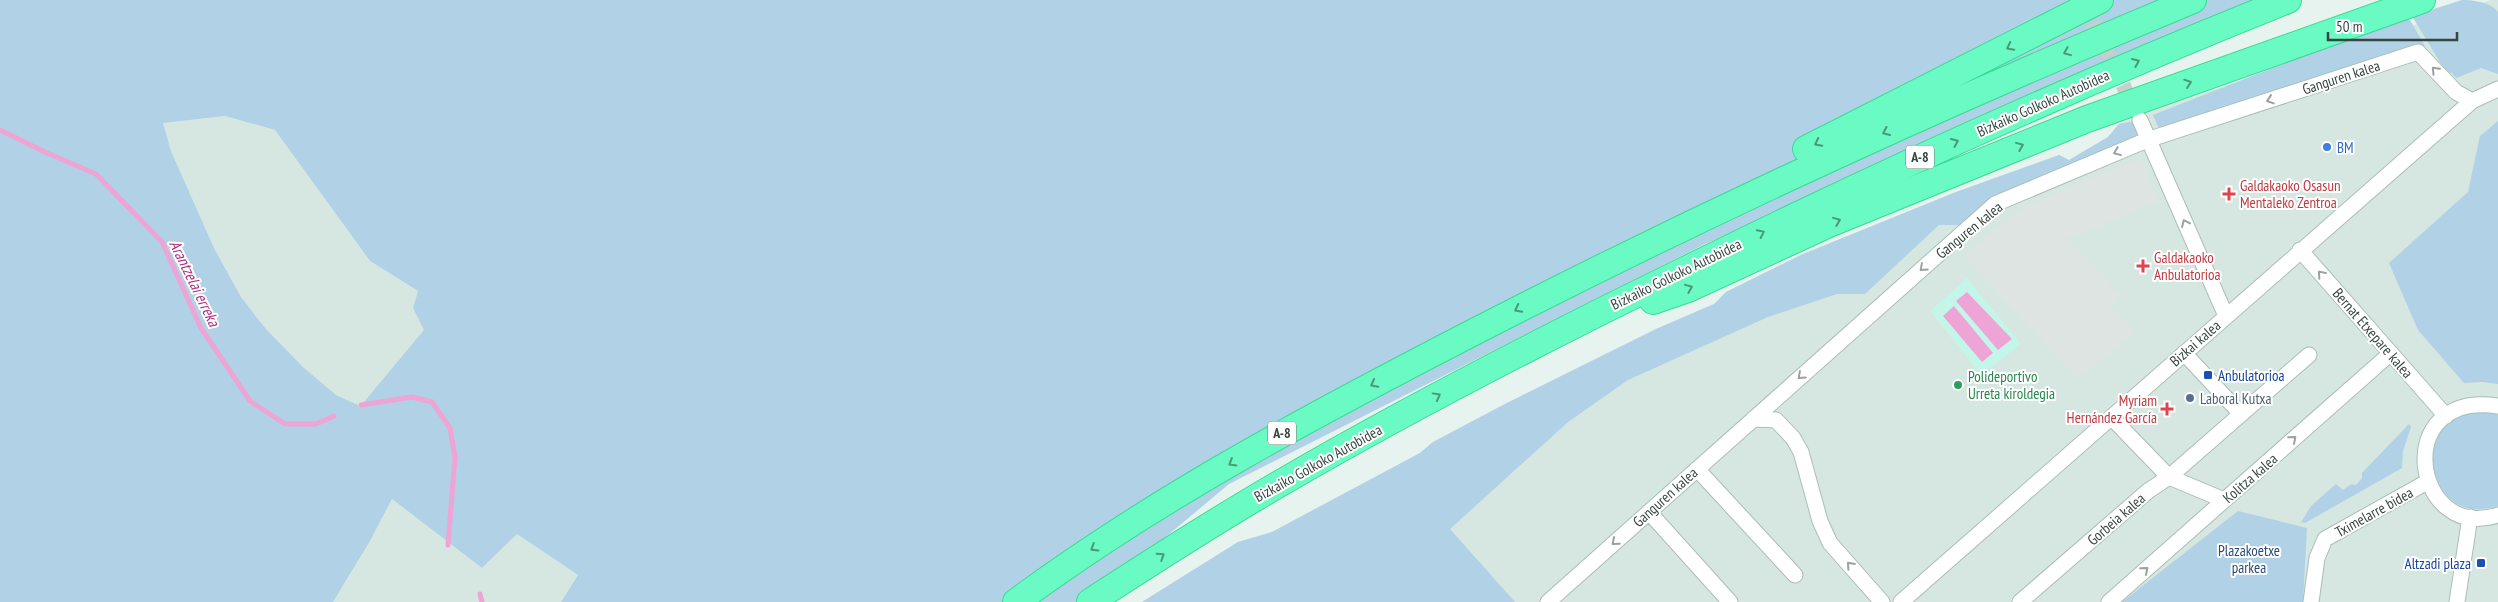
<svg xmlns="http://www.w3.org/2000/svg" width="2498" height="602" font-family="'PT Sans Narrow',sans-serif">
  <rect width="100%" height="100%" fill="#e6f3ee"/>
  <path fill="#d5e7e0" d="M2491,0H2498V602H1142L1238,542L1272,532L1420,453L1433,442L1505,404L1656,329L1714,304L1726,292L1803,254L1956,192L2059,155L2069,160L2108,137L2119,124L2158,108Z
    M225,116L275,130L370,261L418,291L413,308L425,330L359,409L358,405L336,395L303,367L266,329L241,297L214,248L171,151L163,123Z
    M392,499L482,568L517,534L578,575L561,602H333L370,541Z"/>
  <path fill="#b0d1e6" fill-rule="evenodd" d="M0,0H2257L1705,244L1229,484L1088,602H561L578,575L517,534L482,568L392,499L370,541L333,602H0ZM225,116L275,130L370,261L418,291L413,308L424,330L359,408L358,405L336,395L303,367L266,329L241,297L214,248L171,151L163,123Z
    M2462,0C2473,0 2491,2 2498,12V74L2481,68L2456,78L2452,73L2446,72L2412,16Z
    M2407,15L2425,46L2165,142L2153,115Z
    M2140,120L2147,140L1995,204L1971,225H1939L1865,294H1837L1768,317L1628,380L1568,422L1450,529L1515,602H1142L1238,542L1272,532L1420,453L1433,442L1505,404L1656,329L1714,304L1726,292L1803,254L1956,192L2059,155L2069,160L2108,137L2119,124Z
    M2498,121V384L2482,382L2464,383L2418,330L2389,263L2468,192L2480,136Z
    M2492,413L2498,415V506C2487,509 2475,511 2464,507C2425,494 2418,429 2461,415C2470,412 2482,413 2492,413Z
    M2409,424L2411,427L2403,451L2402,468L2305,523L2301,522L2311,506L2336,484L2343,490L2351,484L2356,485L2362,478V473Z
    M2238,511L2307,528L2303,602H2122Z"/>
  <path fill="#c3f6e9" d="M1967,278L2021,344L1981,375L1930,311Z"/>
  <path fill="#dee4e1" d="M2140,158L2159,202L2067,239L2121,295L2111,307L2135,332L2078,379L1964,255L2024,207Z"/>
  <path fill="#eea4d4" d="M1967,292L2012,339L1998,350L1956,301Z
    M1954,306L1993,353L1982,362L1943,316Z"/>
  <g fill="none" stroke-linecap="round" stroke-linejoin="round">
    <path stroke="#eea4d4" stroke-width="5" d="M0,130L45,152L96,174L162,242L201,328L250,401L285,424H316L334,416
      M361,405L412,397L432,402L450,428L455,457L448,545
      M480,594L482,602"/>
    <path stroke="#c3d0cb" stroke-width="15" stroke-dasharray="15 8" stroke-linecap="butt" d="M2083,2L2135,110"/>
    <defs>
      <path id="street" d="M2140,120L2226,316
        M2300,250L2446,416
        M2184,353L2241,414
        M2498,406C2389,390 2413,543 2498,515
        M2111,417L2169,477L2309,355
        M1753,419L1776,420L1793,438L1801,452L1820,521L1830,543L1882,602
        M1697,469L1795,575
        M1649,512L1730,602
        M1548,602L1995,204L2147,140L2418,52L2456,92L2472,101
        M1901,602L2472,101L2498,89
        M2020,602L2148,491L2169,477L2224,500
        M2109,602L2391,353
        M2311,602L2317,558L2325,539L2427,482
        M2457,602L2470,517"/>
      <path id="highway" d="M1806,149L2100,0
        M1653,301L1688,289L1829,224L2087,119L2422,0
        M1016,602C1158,497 1317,413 1474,332C1709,211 1949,101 2193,0
        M1090,602C1153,561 1215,521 1279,484C1411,407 1548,337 1685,270C1883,172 2083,82 2288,0"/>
    </defs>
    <use href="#street" stroke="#a9beb6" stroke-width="17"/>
    <use href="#highway" stroke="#3ada96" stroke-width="28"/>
    <use href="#street" stroke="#fff" stroke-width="15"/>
    <use href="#highway" stroke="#6afac3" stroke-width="26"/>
  </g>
  <defs><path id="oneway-chevron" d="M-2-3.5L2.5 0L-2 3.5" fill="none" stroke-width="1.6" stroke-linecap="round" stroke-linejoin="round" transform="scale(1.25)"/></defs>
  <g stroke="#4d977a">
    <use href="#oneway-chevron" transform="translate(2010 47) rotate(153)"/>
    <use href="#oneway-chevron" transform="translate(2067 52) rotate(158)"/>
    <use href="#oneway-chevron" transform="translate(2136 62) rotate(-23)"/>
    <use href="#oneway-chevron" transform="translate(2188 83) rotate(-19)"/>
    <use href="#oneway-chevron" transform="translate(1886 132) rotate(156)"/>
    <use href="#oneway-chevron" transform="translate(1955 142) rotate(-24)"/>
    <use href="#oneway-chevron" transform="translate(1818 143) rotate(153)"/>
    <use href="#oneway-chevron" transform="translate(2020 146) rotate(-22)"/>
    <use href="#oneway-chevron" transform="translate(1837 221) rotate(-22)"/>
    <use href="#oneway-chevron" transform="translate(1761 233) rotate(-26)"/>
    <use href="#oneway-chevron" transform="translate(1689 288) rotate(-22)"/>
    <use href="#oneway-chevron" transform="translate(1518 309) rotate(153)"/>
    <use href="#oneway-chevron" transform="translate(1374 384) rotate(152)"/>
    <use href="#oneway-chevron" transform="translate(1437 396) rotate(-29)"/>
    <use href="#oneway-chevron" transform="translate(1232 463) rotate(149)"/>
    <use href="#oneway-chevron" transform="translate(1094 548) rotate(148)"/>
    <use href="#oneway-chevron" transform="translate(1161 556) rotate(-33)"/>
  </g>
  <g stroke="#9aa29f">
    <use href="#oneway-chevron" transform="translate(2435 70) rotate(-133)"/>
    <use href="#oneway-chevron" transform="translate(2270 100) rotate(162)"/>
    <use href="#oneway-chevron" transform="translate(2117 152) rotate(158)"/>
    <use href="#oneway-chevron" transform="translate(2185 223) rotate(-115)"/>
    <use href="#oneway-chevron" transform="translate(1923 268) rotate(138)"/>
    <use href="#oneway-chevron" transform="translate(2321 274) rotate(-131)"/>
    <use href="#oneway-chevron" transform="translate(1801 376) rotate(138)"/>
    <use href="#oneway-chevron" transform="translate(2293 439) rotate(-41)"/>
    <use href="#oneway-chevron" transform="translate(1615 542) rotate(139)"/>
    <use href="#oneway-chevron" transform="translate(1850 565) rotate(-132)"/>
    <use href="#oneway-chevron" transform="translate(2145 570) rotate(-41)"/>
  </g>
  <circle fill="#3f7fe0" stroke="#fff" stroke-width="2" cx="2327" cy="147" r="5"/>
  <g fill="#e0444e" stroke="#fff" stroke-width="2">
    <path d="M2226.5 186.5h5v5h5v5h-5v5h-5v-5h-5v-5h5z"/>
    <path d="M2140.5 258.5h5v5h5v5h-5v5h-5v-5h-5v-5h5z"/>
    <path d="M2164.5 401.5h5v5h5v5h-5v5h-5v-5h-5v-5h5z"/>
  </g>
  <g fill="#1a4fb4" stroke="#fff" stroke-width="2">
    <rect x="2203" y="370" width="10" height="10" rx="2.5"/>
    <rect x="2476" y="558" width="10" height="10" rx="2.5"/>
  </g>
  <circle fill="#2e9e5b" stroke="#fff" stroke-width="2" cx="1958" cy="385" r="5"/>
  <circle fill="#5c6f8a" stroke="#fff" stroke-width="2" cx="2190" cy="398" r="5"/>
  <g text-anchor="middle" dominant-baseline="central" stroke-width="4" stroke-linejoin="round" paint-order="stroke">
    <g fill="#fff" stroke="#727e79" stroke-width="1">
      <rect x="1906" y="145.5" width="28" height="23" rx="4"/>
      <rect x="1268" y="421.5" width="28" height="23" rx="4"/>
    </g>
    <g font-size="14" font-weight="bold" fill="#36463f">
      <text x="1920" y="157">A-8</text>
      <text x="1282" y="433">A-8</text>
    </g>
    <g font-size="15" fill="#36463f" stroke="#fff">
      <text transform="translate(2341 77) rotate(-18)">Ganguren kalea</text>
      <text transform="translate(2043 103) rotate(-24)">Bizkaiko Golkoko Autobidea</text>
      <text transform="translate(1969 230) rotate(-39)">Ganguren kalea</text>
      <text transform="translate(1676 274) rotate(-26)">Bizkaiko Golkoko Autobidea</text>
      <text transform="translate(2373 333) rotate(49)">Bernat Etxepare kalea</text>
      <text transform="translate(2195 343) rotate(-41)">Bizkai kalea</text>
      <text transform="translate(1318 463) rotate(-29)">Bizkaiko Golkoko Autobidea</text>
      <text transform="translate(2250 478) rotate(-41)">Kolitza kalea</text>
      <text transform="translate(1665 497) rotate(-42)">Ganguren kalea</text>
      <text transform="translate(2374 512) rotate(-29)">Tximelarre bidea</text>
      <text transform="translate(2116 519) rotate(-41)">Gorbeia kalea</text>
    </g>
    <g font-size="15" fill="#366cbe" stroke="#fff" text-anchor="start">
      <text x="2337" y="147">BM</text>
    </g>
    <g font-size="15" fill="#be3a42" stroke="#fff" text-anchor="start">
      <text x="2240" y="185">Galdakaoko Osasun<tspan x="2240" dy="17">Mentaleko Zentroa</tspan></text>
      <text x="2154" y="257">Galdakaoko<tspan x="2154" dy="17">Anbulatorioa</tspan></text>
      <text x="2157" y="400" text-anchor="end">Myriam<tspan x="2157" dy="17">Hernández García</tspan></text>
    </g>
    <g font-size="15" fill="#164399" stroke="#fff" text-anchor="start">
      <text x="2218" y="375">Anbulatorioa</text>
      <text x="2471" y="563" text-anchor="end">Altzadi plaza</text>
    </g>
    <g font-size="15" fill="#27864d" stroke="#fff" text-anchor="start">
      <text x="1968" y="376">Polideportivo<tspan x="1968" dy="17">Urreta kiroldegia</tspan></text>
    </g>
    <g font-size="15" fill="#4e5e75" stroke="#fff" text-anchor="start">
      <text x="2200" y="398">Laboral Kutxa</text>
    </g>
    <g font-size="15" fill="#2a4b76" stroke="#fff">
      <text x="2249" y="550">Plazakoetxe<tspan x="2249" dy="17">parkea</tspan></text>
    </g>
    <g font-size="16" font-style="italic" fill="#af3181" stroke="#fff">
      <text transform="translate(195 283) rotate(64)">Arantzelai erreka</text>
    </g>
  </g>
  <path d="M2328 32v8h129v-8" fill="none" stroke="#36463f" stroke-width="2.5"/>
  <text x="2336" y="32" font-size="15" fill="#36463f" stroke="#ffffff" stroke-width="4" paint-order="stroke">50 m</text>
</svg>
